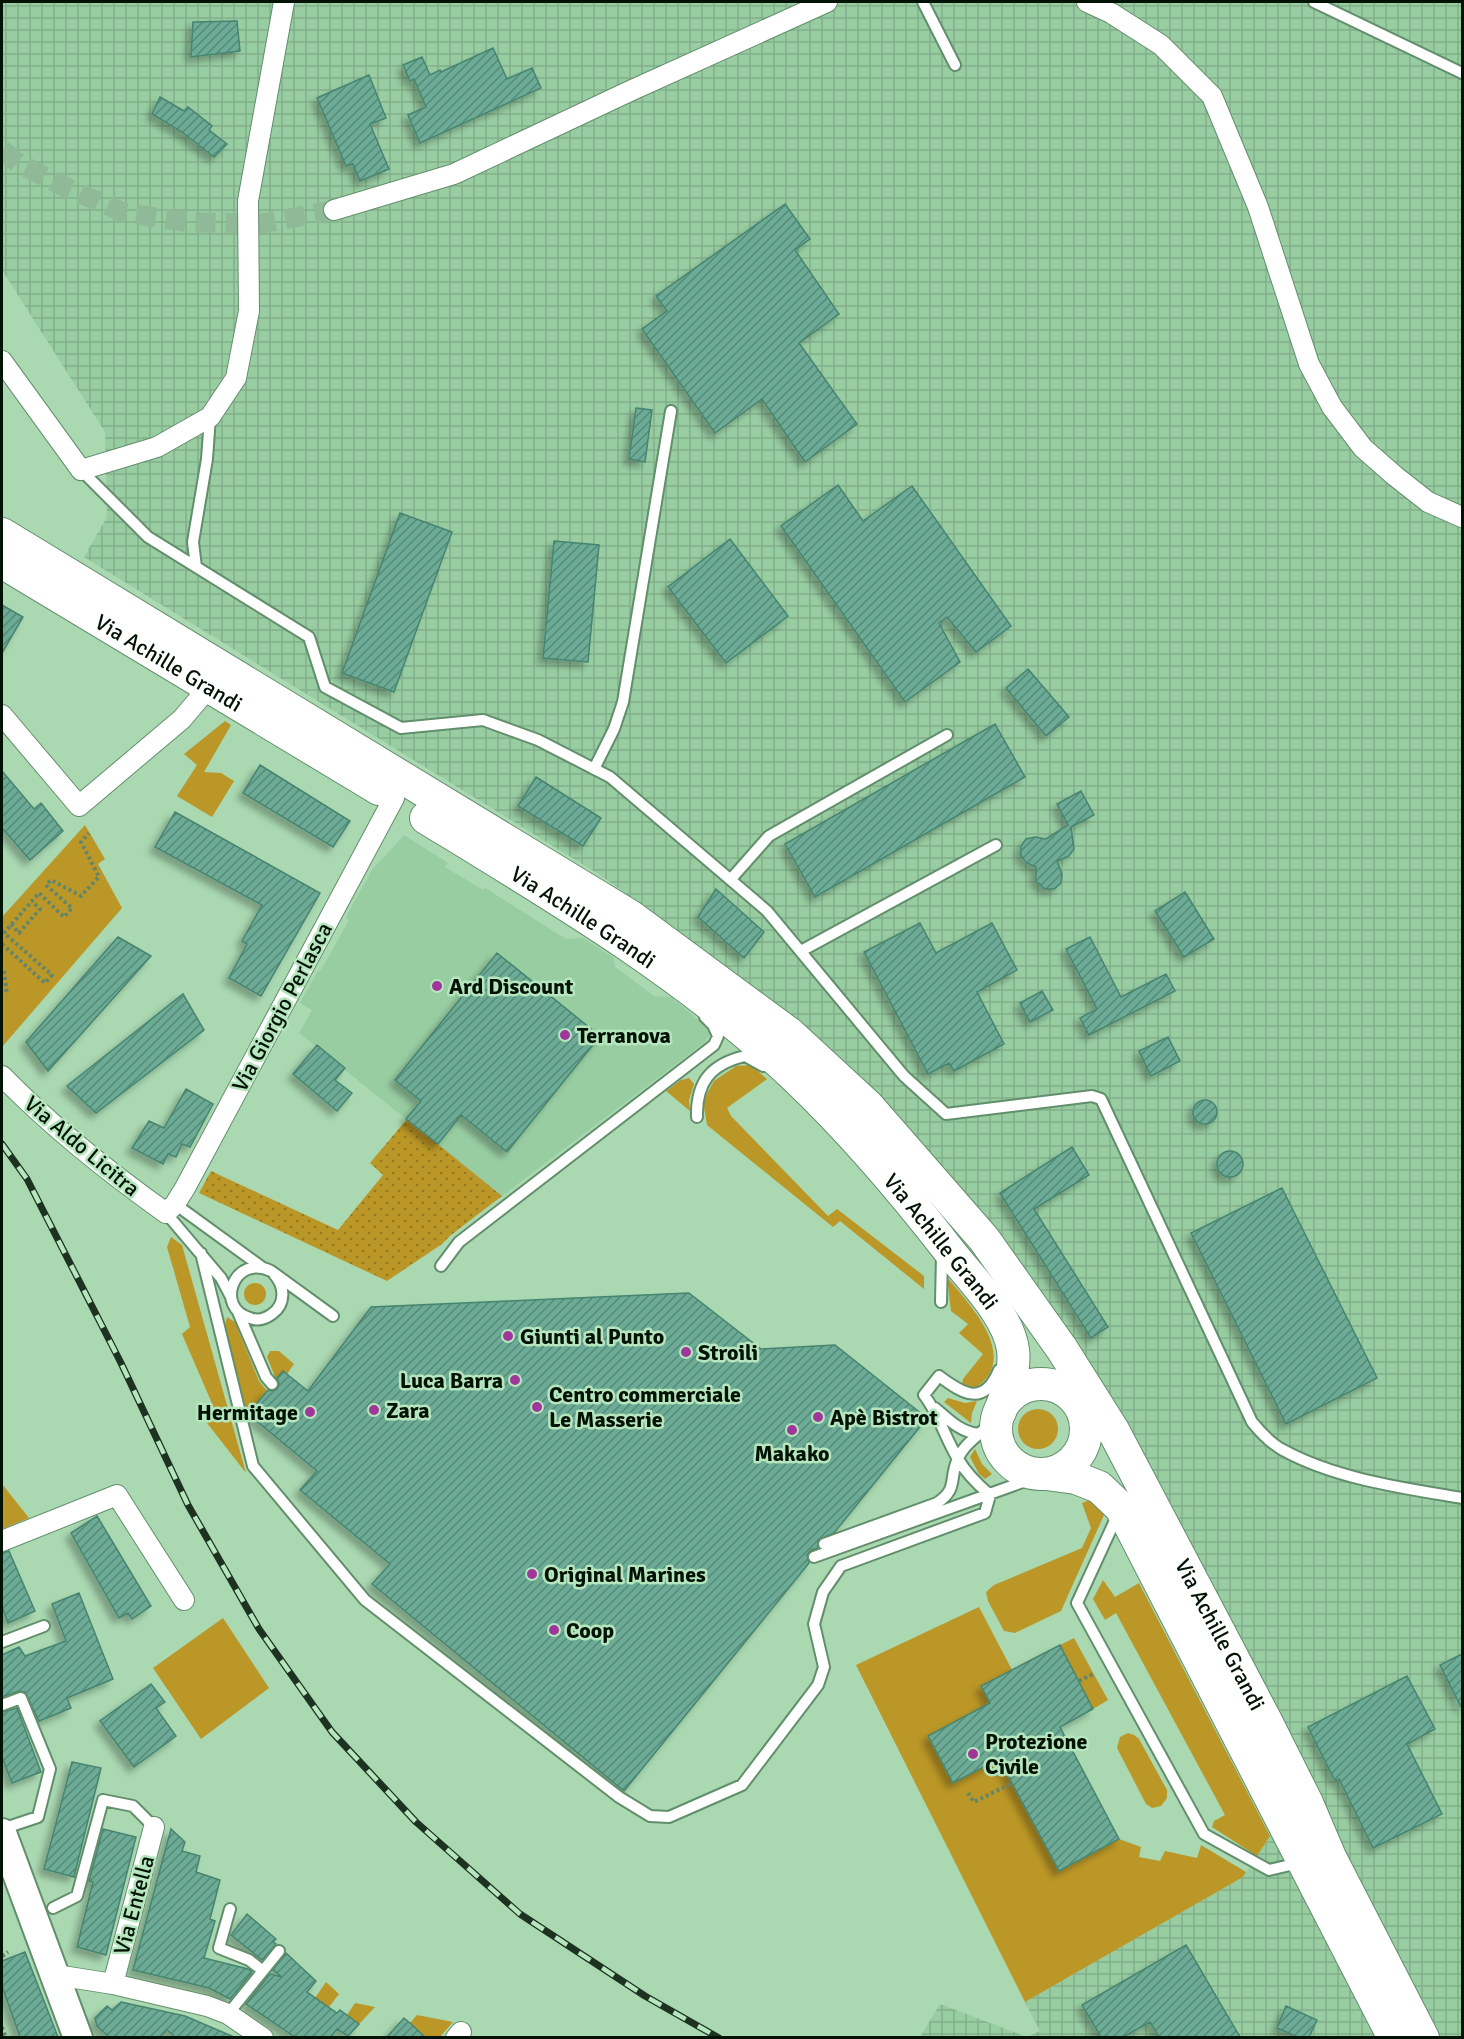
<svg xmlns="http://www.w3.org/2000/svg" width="1464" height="2039" font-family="Signika,sans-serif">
  <defs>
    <pattern id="industrial-grid" width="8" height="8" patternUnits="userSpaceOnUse" patternTransform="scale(1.5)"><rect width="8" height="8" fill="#98cda2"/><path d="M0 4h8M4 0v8" fill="none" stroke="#81af8a"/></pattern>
    <pattern id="grass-dots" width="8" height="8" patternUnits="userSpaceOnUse" patternTransform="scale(1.5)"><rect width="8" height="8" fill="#bb9727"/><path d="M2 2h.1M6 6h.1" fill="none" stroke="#967a20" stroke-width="1.8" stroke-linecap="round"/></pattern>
    <pattern id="building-hatch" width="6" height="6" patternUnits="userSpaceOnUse" patternTransform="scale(1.5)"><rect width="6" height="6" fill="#6cab95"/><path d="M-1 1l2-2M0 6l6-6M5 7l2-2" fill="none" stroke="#578a78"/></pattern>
    <filter id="shadow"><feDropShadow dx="-5.5" dy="5.5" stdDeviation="3" flood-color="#0004"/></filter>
  </defs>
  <rect width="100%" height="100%" fill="#a9d8b1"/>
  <path fill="#98cda2" d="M404,835L448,863L445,867L483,890L485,888L566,939L583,938L614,958L615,967L654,996L671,997L709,1029V1036L705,1042L502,1196L299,1033L312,1010L300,1003L318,971L320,972L349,920L346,917L372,870Z"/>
  <path fill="url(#industrial-grid)" d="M2,2H1462V2037H920L940,2004L1027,2037L1040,2031L1025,2002L1243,1877L1270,1836L1317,1805L1076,1347L814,1041L665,922L600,875L84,557L107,517L105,432L2,270Z"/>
  <path fill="url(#grass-dots)" d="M407,1119L502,1196L451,1235L442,1244L387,1281L199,1193L211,1171L338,1230L383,1175L370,1163Z"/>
  <path fill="#bb9727" d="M225,721L231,725L204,772L221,773L234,781L212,817L177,796L197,765L184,754Z
    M85,825L105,859L98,864L122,908L2,1047V917Z
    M751,1065L767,1079L727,1108L731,1116L828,1216L837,1209L924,1276V1289L840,1221L833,1227L707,1125L703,1101L714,1081L736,1066Z
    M689,1078L694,1084L689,1100L690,1111L666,1091L681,1080Z
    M171,1237L182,1245L246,1473L207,1423L217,1415L182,1334L190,1327L167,1247Z
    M947,1277C967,1302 1015,1350 983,1382C977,1388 970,1390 962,1385L963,1379L983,1354L959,1333L968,1324L951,1311Z
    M244 1294a11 11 0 1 1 22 0a11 11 0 1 1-22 0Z
    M227,1317L235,1322L259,1381L267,1391L247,1415L225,1325Z
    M270,1351H279L294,1364L287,1374L283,1371L276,1379L267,1357Z
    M948,1398L965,1403L977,1401L972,1413L971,1423L944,1402Z
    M1018 1429a20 20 0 1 1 40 0a20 20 0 1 1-40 0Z
    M975,1449L982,1464L992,1474L985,1479L979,1474L970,1457Z
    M2,1484L29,1518L2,1529Z
    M1095,1498L1104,1515L1061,1611L1015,1633L1004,1631L988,1601L986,1592L994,1585L1082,1548L1091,1528L1082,1503Z
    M1103,1580L1115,1597L1139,1583L1270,1836L1257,1856L1212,1827L1214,1821L1225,1815L1116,1613L1105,1620L1093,1599Z
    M979,1607L1012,1670L982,1686L990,1703L953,1783L1019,1748L1012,1783L1059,1871L1119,1839L1141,1847L1139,1857L1160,1861L1165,1851L1197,1858L1201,1845L1246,1872L1243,1877L1025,2002L856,1665Z
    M223,1618L269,1688L201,1739L153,1668Z
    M1074,1638L1108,1700L1093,1709L1060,1645Z
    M1128,1733L1134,1735L1139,1739L1167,1790V1798L1161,1806L1152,1808L1146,1804L1117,1748L1120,1737Z
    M326,1982L339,1994L329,2007L315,1998Z
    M355,2003L375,2007L359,2024L347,2015Z
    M417,2015L453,2022L439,2038L425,2037L410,2023Z"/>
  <path fill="url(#building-hatch)" stroke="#468570" stroke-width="1.5" filter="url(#shadow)" d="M237,21L240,51L191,57L193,22Z
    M493,48L507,79L532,68L541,88L420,143L408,115L426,107L414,79L410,81L403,65L422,57L430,75L440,70L441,72Z
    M369,75L386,118L370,124L389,169L360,181L353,164L346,166L317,98Z
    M160,97L184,111L188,107L212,126L209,130L227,144L214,157L182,132L152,114Z
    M785,204L810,239L795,250L839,314L799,343L857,424L805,462L762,399L715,433L642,329L667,311L656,296Z
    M636,408L652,410L645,462L629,459Z
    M838,485L863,521L912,486L1011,626L976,652L947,617L939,623L960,662L905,702L781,526Z
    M400,513L452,532L394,692L342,673Z
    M730,539L788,616L726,663L668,587Z
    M554,541L599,545L588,662L543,658Z
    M2,605L23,617L2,653Z
    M1028,669L1069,717L1046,736L1006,688Z
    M995,724L1025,777L815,897L785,844Z
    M260,765L350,821L333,847L243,793Z
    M2,771L34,809L41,803L63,831L30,860L2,828Z
    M536,777L601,818L583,846L518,806Z
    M1081,791L1094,815L1071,827L1074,849L1069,856L1057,861L1062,874L1061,883L1054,889H1045L1036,881V867L1027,863L1021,856V846L1026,839L1035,837L1046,839L1068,825L1057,804Z
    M175,812L320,893L261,996L229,978L247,944L242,941L262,905L155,847Z
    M716,889L764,932L744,958L698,917Z
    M1185,892L1214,939L1184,957L1155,911Z
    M920,923L936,953L992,923L1017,970L977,992L1004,1044L954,1071L949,1063L928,1074L864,952Z
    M118,937L151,956L48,1071L26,1042Z
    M1090,937L1121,997L1166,974L1175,991L1089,1035L1080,1018L1097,1009L1066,949Z
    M497,953L600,1036L507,1152L461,1115L438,1144L406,1119L421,1101L395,1080Z
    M1042,991L1053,1010L1030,1022L1020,1003Z
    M183,994L204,1030L96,1113L67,1086Z
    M1168,1037L1180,1061L1151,1076L1139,1051Z
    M317,1045L345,1068L335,1080L352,1093L337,1111L293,1074Z
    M186,1089L213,1104L190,1147L182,1144L176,1157L168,1154L163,1164L132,1148L149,1121L164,1128Z
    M1193 1112a12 12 0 1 1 24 0a12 12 0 1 1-24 0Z
    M1072,1147L1089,1175L1034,1209L1108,1327L1091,1338L1000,1193Z
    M1217 1164a13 13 0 1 1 26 0a13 13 0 1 1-26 0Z
    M1282,1188L1377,1378L1286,1424L1191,1233Z
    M689,1293L761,1349L835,1345L927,1418L834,1533L818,1540V1548L811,1550L807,1555L809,1563L624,1791L372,1584L390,1564L300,1490L317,1471L248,1414L268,1390L273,1391L277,1389L279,1383L277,1378L283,1371L308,1391L371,1307Z
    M97,1516L151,1606L132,1619L128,1613L119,1618L71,1533Z
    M9,1551L35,1611L8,1623L2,1606V1553Z
    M79,1593L113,1679L67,1698L71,1708L39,1721L25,1692L19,1691L2,1697V1655L19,1647L25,1656L66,1641L52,1604Z
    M1060,1645L1093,1709L1060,1727L1119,1839L1059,1871L999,1759L953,1783L928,1736L990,1703L981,1686Z
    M1462,1654V1709L1440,1665Z
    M1407,1676L1435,1729L1407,1744L1442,1814L1373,1848L1339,1779L1335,1781L1308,1727Z
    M151,1684L165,1702L156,1708L176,1736L134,1767L100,1721Z
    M17,1708L41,1772L12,1783L2,1757V1712Z
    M72,1762L101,1768L74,1877L44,1869Z
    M103,1829L136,1837L106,1955L77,1947L93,1882L89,1881Z
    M171,1829L185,1842L182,1851L200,1856L196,1872L220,1880L210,1919L215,1921L204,1958L248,1969L252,1972L230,1999L209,1988L133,1970Z
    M247,1914L276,1939L273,1942L276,1944L262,1960L231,1935Z
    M1186,1945L1240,2037H1159L1150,2022L1123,2037H1101L1082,2005Z
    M25,1952L58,2037H20L2,1986V1961Z
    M286,1953L316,1981L307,1992L337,2013L340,2010L359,2024L348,2036L337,2029L331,2037H295L246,2004L270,1974L282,1977L273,1970Z
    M121,2002L185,2016L234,2037H175L167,2030L160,2037H109L97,2026L95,2018L107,2006L112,2010Z
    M1286,2006L1317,2020L1309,2037H1298L1277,2028Z
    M404,2018L410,2023L425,2037H387Z"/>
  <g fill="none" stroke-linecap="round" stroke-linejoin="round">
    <path stroke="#90ba97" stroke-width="20" stroke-dasharray="20 10" stroke-linecap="butt" d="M2,150L18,163L67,188L125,213L187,222L259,224L334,210"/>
    <defs>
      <path id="lane" d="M923,2L955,65
        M1314,2L1462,73
        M81,470L148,537L309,637L325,687L401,728L483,720L538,740L610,777L767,911L904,1076L946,1114L1092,1096L1101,1099L1252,1422C1261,1433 1270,1443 1283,1450C1336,1479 1403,1488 1462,1498
        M196,567L193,542L207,459L210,417
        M594,769L614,729L623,702L671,411
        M731,879L769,836L947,735
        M801,951L996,845
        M697,1117C696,1082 711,1064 745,1056L763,1066
        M175,1204L263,1268
        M166,1213L221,1278L231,1297
        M201,1253L253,1466L365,1600L619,1797L650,1816L669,1817L742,1785L818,1685L824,1667L814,1624L823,1592L841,1566L985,1513L990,1495C977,1484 966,1473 958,1459C945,1438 939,1414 924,1395L939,1376C963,1394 984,1407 999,1370
        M441,1266L459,1242L714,1045L718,1036L713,1025L705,1017
        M274,1274C285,1286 286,1304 272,1314C265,1319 257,1321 250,1318C214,1308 234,1253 271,1271L333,1316
        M941,1302L942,1255
        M238,1312L266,1377L272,1384
        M935,1408C949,1420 960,1432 979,1434L998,1417
        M1118,1514L1077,1603L1204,1834L1269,1870L1299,1863
        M824,1544L937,1503C958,1489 949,1480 957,1461C961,1449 970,1442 979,1434
        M814,1557L1045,1474
        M2,1642L44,1626
        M2,1705L21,1698L50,1769L38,1817L2,1829
        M53,1908L77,1896L103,1800L133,1806L154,1827
        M230,1909L219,1948L249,1960L263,1971
        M228,2014L279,1951"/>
      <path id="street" d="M1087,2L1111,13L1161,45L1212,96L1258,207L1309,364L1332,407L1363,448L1395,476L1428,502L1462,517
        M334,210L454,174L630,91L827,2
        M2,361L81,470L157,447L210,417L236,378L249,311L248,201L284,2
        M2,715L79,806L182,719L209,687
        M2,1076C52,1127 107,1171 166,1213L175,1204L185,1188L394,798
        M2,1541L117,1495L184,1600
        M56,1975L113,1984L207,2006L228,2014L263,2038
        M113,1984L154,1827
        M456,2038L461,2032"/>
      <path id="secondary" d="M2,1833L78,2038"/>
      <g id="primary">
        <path id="s1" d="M2,534L630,916L790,1034L868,1106L984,1239L1062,1349L1113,1430L1265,1719L1307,1803L1330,1857L1423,2038"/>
        <path id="s2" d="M2,562L379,789"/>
        <path id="s3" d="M426,818C554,896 684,973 794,1076C851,1130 902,1190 950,1252C971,1279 1009,1316 1013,1350C1016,1371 1006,1393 1000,1412"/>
        <circle cx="1041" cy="1429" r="45"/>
        <path d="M1046,1474L1076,1478L1099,1487L1121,1508L1394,2038"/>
      </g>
    </defs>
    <use href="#lane" stroke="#628f6b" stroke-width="14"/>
    <use href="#street" stroke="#628f6b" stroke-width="22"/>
    <use href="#secondary" stroke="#628f6b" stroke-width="32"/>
    <use href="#primary" stroke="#628f6b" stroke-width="34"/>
    <path stroke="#638569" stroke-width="4" stroke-dasharray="3 3" stroke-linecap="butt" d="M11,924L19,933L40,909L32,902
      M2,944L45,983L52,975L4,933L39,893L64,917L72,908L46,885L51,880L81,896L99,877L81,842L89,833
      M4,971L7,995
      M1079,1681L1093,1674
      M968,1793L974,1802L1012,1783
      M2,1956L8,1952
      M2,2027L6,2038"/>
    <use href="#lane" stroke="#fff" stroke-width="10"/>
    <use href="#street" stroke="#fff" stroke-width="20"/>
    <use href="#secondary" stroke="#fff" stroke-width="28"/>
    <use href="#primary" stroke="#fff" stroke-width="32"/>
    <defs>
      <path id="rail" d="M2,1144L27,1179L121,1363L188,1505L259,1629L332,1732L416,1822L520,1914L645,1996L719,2038"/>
    </defs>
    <use href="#rail" stroke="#1d3221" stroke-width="7"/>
    <use href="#rail" stroke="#b6e6be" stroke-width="4.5" stroke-dasharray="14" stroke-linecap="butt"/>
  </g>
  <g fill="#9f379a" stroke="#b6e6be" stroke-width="2">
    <circle cx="437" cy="986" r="6"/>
    <circle cx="565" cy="1035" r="6"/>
    <circle cx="508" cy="1336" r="6"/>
    <circle cx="686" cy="1352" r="6"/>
    <circle cx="515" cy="1380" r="6"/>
    <circle cx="537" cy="1407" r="6"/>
    <circle cx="374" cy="1410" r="6"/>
    <circle cx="310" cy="1412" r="6"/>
    <circle cx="818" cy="1417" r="6"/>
    <circle cx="792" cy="1430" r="6"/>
    <circle cx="532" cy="1574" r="6"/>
    <circle cx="554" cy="1630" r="6"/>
    <circle cx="973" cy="1754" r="6"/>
  </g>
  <g text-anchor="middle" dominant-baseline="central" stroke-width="5" stroke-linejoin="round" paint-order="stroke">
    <g font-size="22" fill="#021205" stroke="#b6e6be">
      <text stroke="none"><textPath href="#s2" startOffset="195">Via Achille Grandi</textPath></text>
      <text stroke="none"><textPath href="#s3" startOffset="186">Via Achille Grandi</textPath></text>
      <text transform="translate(282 1007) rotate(-62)">Via Giorgio Perlasca</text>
      <text transform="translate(82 1146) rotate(40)">Via Aldo Licitra</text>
      <text stroke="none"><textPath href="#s3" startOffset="672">Via Achille Grandi</textPath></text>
      <text stroke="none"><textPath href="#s1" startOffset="1678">Via Achille Grandi</textPath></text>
      <text transform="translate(134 1905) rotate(-75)">Via Entella</text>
    </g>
    <g font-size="22" font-weight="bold" fill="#021205" stroke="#b6e6be" text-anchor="start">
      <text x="449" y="986">Ard Discount</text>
      <text x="577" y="1035">Terranova</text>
      <text x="520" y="1336">Giunti al Punto</text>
      <text x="698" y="1352">Stroili</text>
      <text x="503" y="1380" text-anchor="end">Luca Barra</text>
      <text x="549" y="1394">Centro commerciale<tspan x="549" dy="25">Le Masserie</tspan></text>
      <text x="386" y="1410">Zara</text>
      <text x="298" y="1412" text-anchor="end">Hermitage</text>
      <text x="830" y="1417">Apè Bistrot</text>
      <text x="792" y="1453" text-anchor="middle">Makako</text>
      <text x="544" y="1574">Original Marines</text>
      <text x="566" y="1630">Coop</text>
      <text x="985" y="1741">Protezione<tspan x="985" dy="25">Civile</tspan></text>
    </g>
  </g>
  <rect width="1464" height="2039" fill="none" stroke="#021205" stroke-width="6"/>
</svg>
